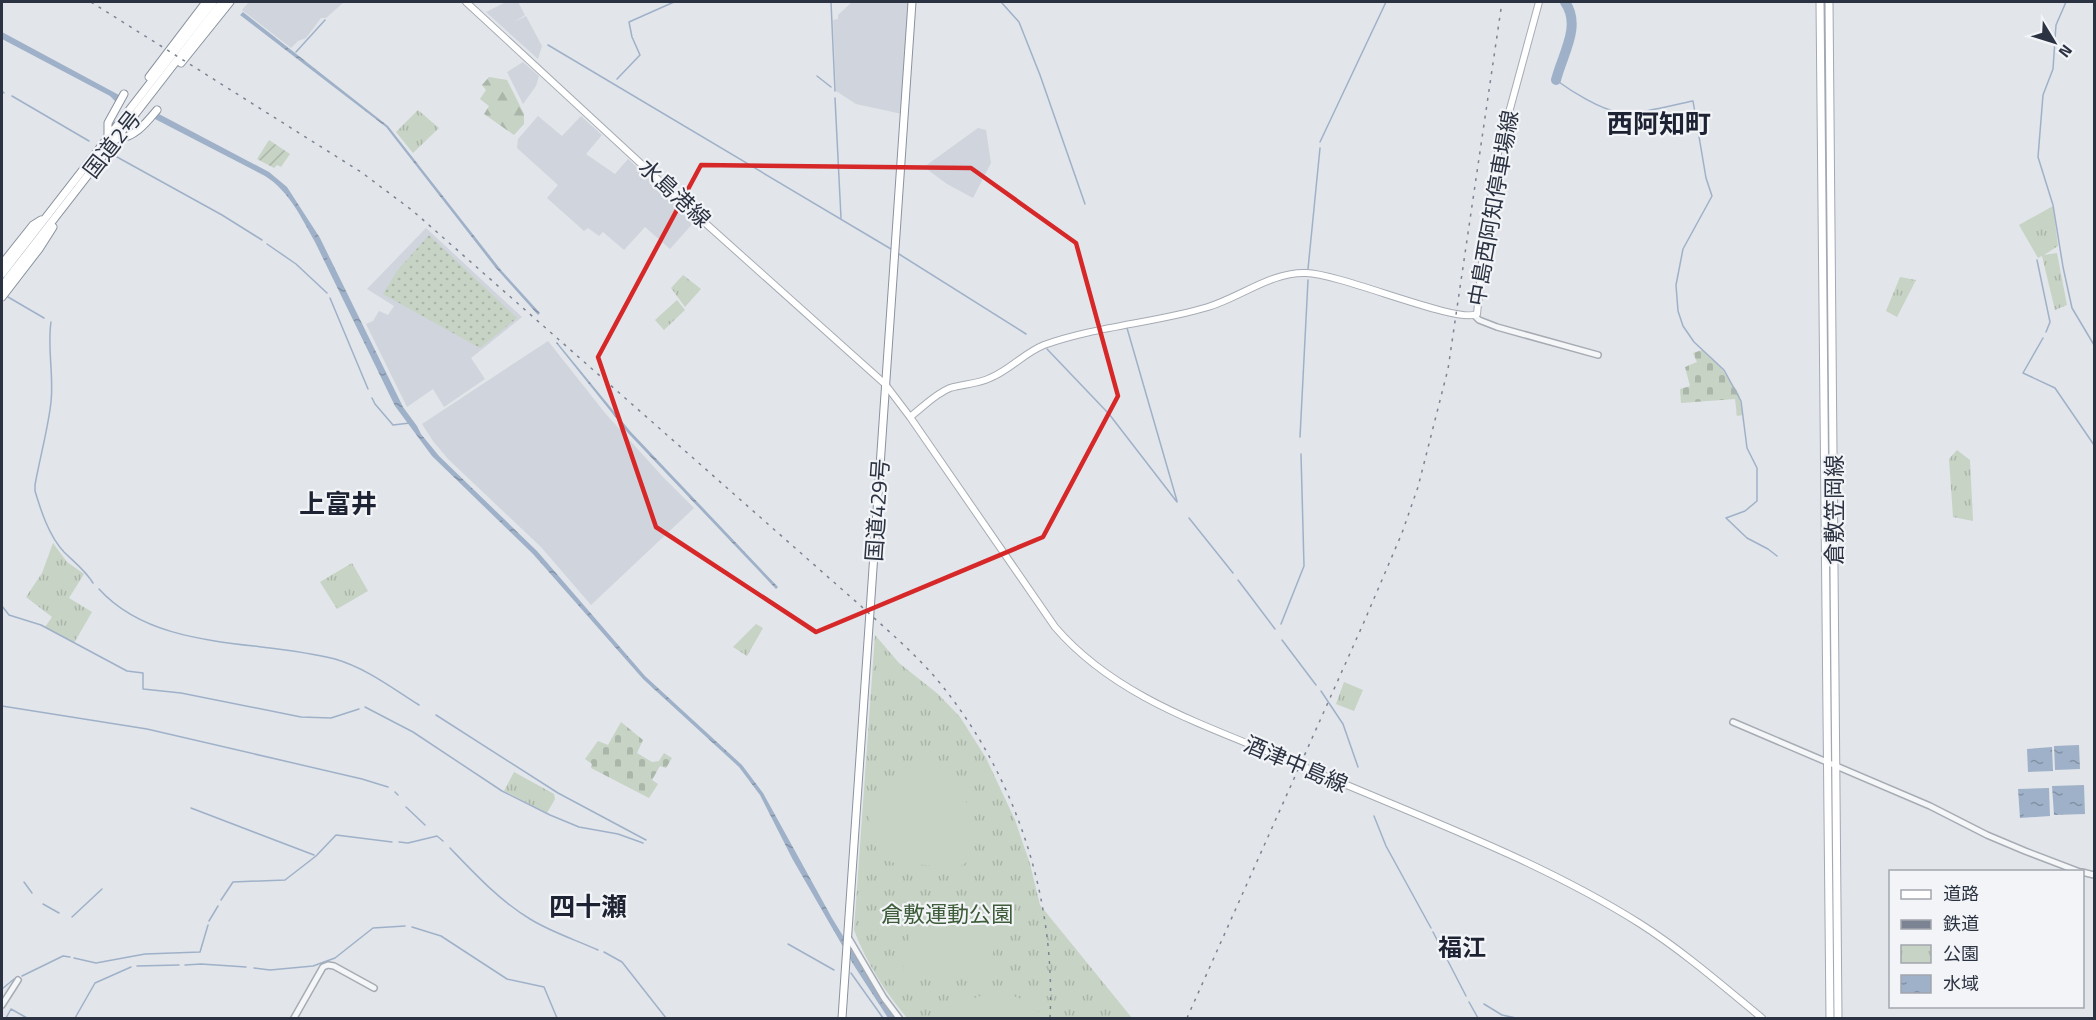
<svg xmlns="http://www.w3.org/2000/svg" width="2096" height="1020" font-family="'Titillium Web','Noto Sans JP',sans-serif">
  <defs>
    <pattern id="grass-dots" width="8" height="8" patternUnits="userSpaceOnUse" patternTransform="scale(1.5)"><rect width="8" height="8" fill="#c7d3c4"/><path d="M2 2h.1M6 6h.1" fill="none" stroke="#abb6aa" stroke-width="1.8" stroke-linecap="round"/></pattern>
    <pattern id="forest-firs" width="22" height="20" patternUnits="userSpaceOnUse" patternTransform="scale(1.5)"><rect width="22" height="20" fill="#c7d3c4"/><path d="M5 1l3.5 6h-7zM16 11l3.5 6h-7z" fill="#abb6aa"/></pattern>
    <pattern id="cemetery-stones" width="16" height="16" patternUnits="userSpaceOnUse" patternTransform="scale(1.5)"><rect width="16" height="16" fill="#c7d3c4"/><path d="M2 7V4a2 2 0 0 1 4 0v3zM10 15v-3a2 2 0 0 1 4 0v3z" fill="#abb6aa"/></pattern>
    <pattern id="park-tufts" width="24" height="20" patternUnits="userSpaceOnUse" patternTransform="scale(1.5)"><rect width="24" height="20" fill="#c7d3c4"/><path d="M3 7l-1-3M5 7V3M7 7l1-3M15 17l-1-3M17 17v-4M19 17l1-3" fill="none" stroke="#abb6aa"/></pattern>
    <pattern id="garden-furrows" width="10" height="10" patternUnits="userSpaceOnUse" patternTransform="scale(1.5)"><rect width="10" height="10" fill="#c7d3c4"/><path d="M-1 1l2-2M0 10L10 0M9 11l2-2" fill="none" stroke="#abb6aa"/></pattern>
    <pattern id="water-ripples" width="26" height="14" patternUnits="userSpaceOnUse" patternTransform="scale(1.5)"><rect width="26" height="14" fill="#9fb1c8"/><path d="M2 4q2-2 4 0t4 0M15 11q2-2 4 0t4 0" fill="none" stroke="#8291a4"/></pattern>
  </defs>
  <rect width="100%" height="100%" fill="#e2e5ea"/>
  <path fill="#d0d4dc" d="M249,2H344L326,18H321L306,38L298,41L291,48L242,10Z
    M506,2H518L525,15L514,22L526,16L542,46L538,59L486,12Z
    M852,2H909L902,114L856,104L836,91L833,20L838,19V15Z
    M523,62L539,76L536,86L523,104L507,72Z
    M538,116L562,136L581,116L602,135L586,154L615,174L628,159L695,221L670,249L645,227L624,250L603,232L599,236L588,228L584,231L547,198L558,185L517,148L518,139Z
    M978,128L986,130L991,163L973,198L947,184L924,167Z
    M426,228L522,317L471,358L485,379L444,407L433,389L407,407L366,324L373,321L379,311L388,315L394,306L367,289Z
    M548,341L605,413L663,477L694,508L591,605L541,547L448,459L433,441L422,424Z"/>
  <path fill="url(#grass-dots)" d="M429,235L517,318L480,348L383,294L397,271Z"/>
  <path fill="url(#forest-firs)" d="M489,77L507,80L524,114V124L514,135L484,114L489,106L480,99L486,90L482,85Z"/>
  <path fill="url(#cemetery-stones)" d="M1702,350L1722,369L1739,394L1743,415L1737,416L1735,399L1681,403L1680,389L1690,386L1685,367L1697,362L1693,353Z
    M621,722L643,740L637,753L652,762L659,761L664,753L672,758L666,768L660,766L652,780L658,784L649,798L591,768L592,764L585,759L598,741L608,745Z"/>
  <path fill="url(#park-tufts)" d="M418,110L439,128L413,153L396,132Z
    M2053,206L2058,246L2044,255L2057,253L2067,305L2055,310L2042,256L2038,258L2019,225Z
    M683,275L701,289L685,307L671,288Z
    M1900,277L1916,280L1897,317L1886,311Z
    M677,300L685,310L664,330L655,320Z
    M1957,450L1970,460L1973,521L1953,517L1949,459Z
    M53,543L67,562L84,574L69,598L92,612L74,643L45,627L52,617L26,597L42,573Z
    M352,563L368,591L337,609L320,582Z
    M756,624L763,628L747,656L733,647Z
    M875,635L899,663L938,694L960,717L986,758L1015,820L1030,864L1040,905L1132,1018H907C885,992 866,962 854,930Z
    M1344,682L1363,690L1354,711L1336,704Z
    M514,772L554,794L555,799L547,813L504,791Z"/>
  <path fill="url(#garden-furrows)" d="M269,140L290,154L281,167L277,165L274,168L257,159Z"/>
  <path fill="#c7d3c4" d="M927,765C937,767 949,769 957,776C964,784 977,846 972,856C969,861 963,865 958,867C948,869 936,866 926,865C915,864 899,866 889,861C881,857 876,849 873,840C857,799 887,768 927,765Z
    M911,918L995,926L991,981L905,974L902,967L906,964Z
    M999,993C1017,995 1029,1002 1042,1015V1018H950C962,1000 977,995 999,993Z"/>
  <path fill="url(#water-ripples)" d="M243,12L388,126L501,270L540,313L538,315L495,267L386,127L240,15Z
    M2,32L119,95L116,102L110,96L2,39Z
    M156,114H159L269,172L287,187L320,238L403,407L417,426L421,434L439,456L537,551L645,676L742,765L763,793L832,918L887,1008L895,1018H888L853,964L793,860L760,795L739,767L643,679L533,554L432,456L395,406L315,242C301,217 289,191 265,176L153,118Z
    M557,342L630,431L778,587L776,589L628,433L556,343Z
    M2079,745L2080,769L2055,770L2054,746Z
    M2052,747L2053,771L2028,772L2027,749Z
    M2084,785L2085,814L2054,815L2052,786Z
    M2049,788L2050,816L2020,818L2018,789Z"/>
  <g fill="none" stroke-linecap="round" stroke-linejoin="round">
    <path stroke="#9fb1c8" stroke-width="1.5" d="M831,2L835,91
      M1001,2L1019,22L1040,75L1085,204
      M2066,2L2056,25L2053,69L2043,95L2038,157L2053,205L2063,267L2072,308L2094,345
      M548,45L891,249
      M296,52L325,20
      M817,76L831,87
      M617,79L640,55L632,37L629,22L674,2
      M1556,80C1571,91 1601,110 1619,112C1640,115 1672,105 1693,101L1706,178L1712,196L1683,249L1676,285L1678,311L1683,326L1694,342L1724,370L1741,401L1747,448L1757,468V501L1745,511L1726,518L1747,538L1768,549L1777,556
      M2,91L4,93
      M12,96L89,141
      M835,98L841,218
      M1320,142L1386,2
      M117,157L222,215L262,240
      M267,244L296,264L327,293
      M899,254L1026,334
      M2037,260L2050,322L2046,332
      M1308,269L1320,148
      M8,297L44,318
      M330,298L368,389
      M51,322C47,348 54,375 51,402C48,429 40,457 35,485V491C41,511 49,536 64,552C74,562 85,570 93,583
      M1127,328L1177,501
      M2043,338L2023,373L2055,388L2094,445
      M1047,349L1109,414L1177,502
      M372,398L375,404L393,425L410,423
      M1300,437L1308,280
      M1189,518L1233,573
      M1238,580L1275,629
      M99,589C156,652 259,639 335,659C366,668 392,688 419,705
      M2,606L9,615L41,625L127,671L143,673V689L181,693L301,717L331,718L359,709
      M1281,624L1304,566L1301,454
      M1282,640L1316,685
      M1321,691L1343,724L1358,767
      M2,706L147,729L362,779L388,787
      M365,707L413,732L502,791L550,815L579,827L618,834L643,843
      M436,715L558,793L646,840
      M395,792L398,795
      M406,807L425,825
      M191,808L314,855
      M2,812V813
      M1374,816L1386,846L1431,928
      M437,836L443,841
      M399,842L408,843L437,836
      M450,848C475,874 500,901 530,919C551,932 576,940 598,950
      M24,882L32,893
      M221,900L233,882L285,880L316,856L336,835L392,842
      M43,904L59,913
      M72,917L102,889
      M209,921L218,906
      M412,927L441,936L507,979L544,987L557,1018
      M1433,932L1466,996
      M788,944L834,970
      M604,952L622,962L666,1018
      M74,958L96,963L145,954L200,952L208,925
      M185,965L201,964L246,967
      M137,966L179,965
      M254,968L270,970L313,966L335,958L373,928L405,926
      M851,973L883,1018
      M22,976L63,956L70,957
      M2,989L14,979
      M1469,1002L1478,1018
      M1484,1004L1502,1015L1516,1018
      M6,1018L11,1009L27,1018
      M75,1018L95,983L131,967"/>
    <path stroke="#9fb1c8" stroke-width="10" d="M1556,80C1562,55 1582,26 1565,2"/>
    <defs>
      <path id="tertiary" d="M1475,316L1479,320L1497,327L1598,355
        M1733,722L1930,806L1987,835L2025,851L2080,872
        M2082,872L2094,875
        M848,937L884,998L899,1018
        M2,1005L18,980
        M294,1018L323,967L328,965L334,966L374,988"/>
      <path id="secondary" d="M466,2L703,221L885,384L910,417L1055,627C1115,697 1205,725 1288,760
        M910,417C923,407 935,394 950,388C963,384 978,384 990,378C1010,370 1024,353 1044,345C1097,326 1155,323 1208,307C1241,297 1271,272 1306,273C1342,274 1457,324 1477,314L1484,244L1498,153L1539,2
        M1309,769C1420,817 1537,859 1639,923C1683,951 1722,985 1762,1018"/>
      <path id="primary" d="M1820,2L1830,1018
        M1829,2L1838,1018"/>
      <path id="trunk" d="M181,63L230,2
        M149,77L206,2
        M108,135V123L124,94
        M116,138C133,140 147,122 157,110
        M2,264L33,225L41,220
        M2,274L213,2
        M2,286L222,2
        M2,297L39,249L53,227
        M842,1018L912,2"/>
    </defs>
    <use href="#tertiary" stroke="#a7acb4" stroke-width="8"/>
    <use href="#secondary" stroke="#a7acb4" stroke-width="8"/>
    <use href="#primary" stroke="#a2a9b5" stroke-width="9"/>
    <use href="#trunk" stroke="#8a92a0" stroke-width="9"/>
    <use href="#tertiary" stroke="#f5f6f8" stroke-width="5"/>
    <use href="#secondary" stroke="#fff" stroke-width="6"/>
    <use href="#primary" stroke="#fff" stroke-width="7"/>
    <use href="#trunk" stroke="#fff" stroke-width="7"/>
    <path stroke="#7c8493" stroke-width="1.5" stroke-dasharray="3 6" stroke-linecap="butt" d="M91,2L361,172L413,211L862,607C886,629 912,651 934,676C1014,770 1056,896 1050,1018
      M1187,1018L1364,622L1402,533L1418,487L1448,369L1502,2"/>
    <defs>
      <path id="secondary-bridge" d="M1288,760L1309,769"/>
    </defs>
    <use href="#secondary-bridge" stroke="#a7acb4" stroke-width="8" stroke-linecap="butt"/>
    <use href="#secondary-bridge" stroke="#fff" stroke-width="6"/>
  </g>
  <path fill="none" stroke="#d62828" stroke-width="4.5" stroke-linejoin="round" d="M701,165L971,168L1076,243L1118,396L1043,537L816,632L656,527L598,357Z"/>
  <g text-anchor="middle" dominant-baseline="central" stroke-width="4.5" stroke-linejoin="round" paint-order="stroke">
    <g font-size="22" fill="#2b3241" stroke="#f2f4f7">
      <text transform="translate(112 144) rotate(-52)">国道2号</text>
      <text transform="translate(675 193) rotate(43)">水島港線</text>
      <text transform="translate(1493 208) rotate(-80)">中島西阿知停車場線</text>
      <text transform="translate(877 510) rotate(-86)">国道429号</text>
      <text transform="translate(1834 510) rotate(-90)">倉敷笠岡線</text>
      <text transform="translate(1296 764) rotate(23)">酒津中島線</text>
    </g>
    <g font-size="22" fill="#3e5c39" stroke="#f2f4f7">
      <text x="947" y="914">倉敷運動公園</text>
    </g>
    <g font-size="24" font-weight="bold" fill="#1d2332" stroke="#f2f4f7">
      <text x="1462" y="947">福江</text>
    </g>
    <g font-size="26" font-weight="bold" fill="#1d2332" stroke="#f2f4f7">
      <text x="1659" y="123">西阿知町</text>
      <text x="338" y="503">上富井</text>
      <text x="588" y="906">四十瀬</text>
    </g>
  </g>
  <rect width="2096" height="1020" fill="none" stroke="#2b3241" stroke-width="6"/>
  <rect x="1889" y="870" width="195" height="138" fill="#f2f4f7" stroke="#a2a6ae" stroke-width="1.5"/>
  <rect x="1901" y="890" width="30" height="9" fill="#ffffff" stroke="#a2a6ae" stroke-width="1.5"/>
  <text x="1943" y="900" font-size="18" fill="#2b3241">道路</text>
  <rect x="1901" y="920" width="30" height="9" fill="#7c8493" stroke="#a2a6ae" stroke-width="1.5"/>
  <text x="1943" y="930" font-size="18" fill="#2b3241">鉄道</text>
  <rect x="1901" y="945" width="30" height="18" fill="url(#park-tufts)" stroke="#a2a6ae" stroke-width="1.5"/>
  <text x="1943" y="960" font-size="18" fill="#2b3241">公園</text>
  <rect x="1901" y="975" width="30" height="18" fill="url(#water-ripples)" stroke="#a2a6ae" stroke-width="1.5"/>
  <text x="1943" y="990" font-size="18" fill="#2b3241">水域</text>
  <g transform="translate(2054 42) rotate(128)" stroke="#f2f4f7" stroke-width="4.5" paint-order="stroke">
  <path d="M0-4.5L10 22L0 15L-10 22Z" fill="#2b3241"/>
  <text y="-9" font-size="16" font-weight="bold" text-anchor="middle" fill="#2b3241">N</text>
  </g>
</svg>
